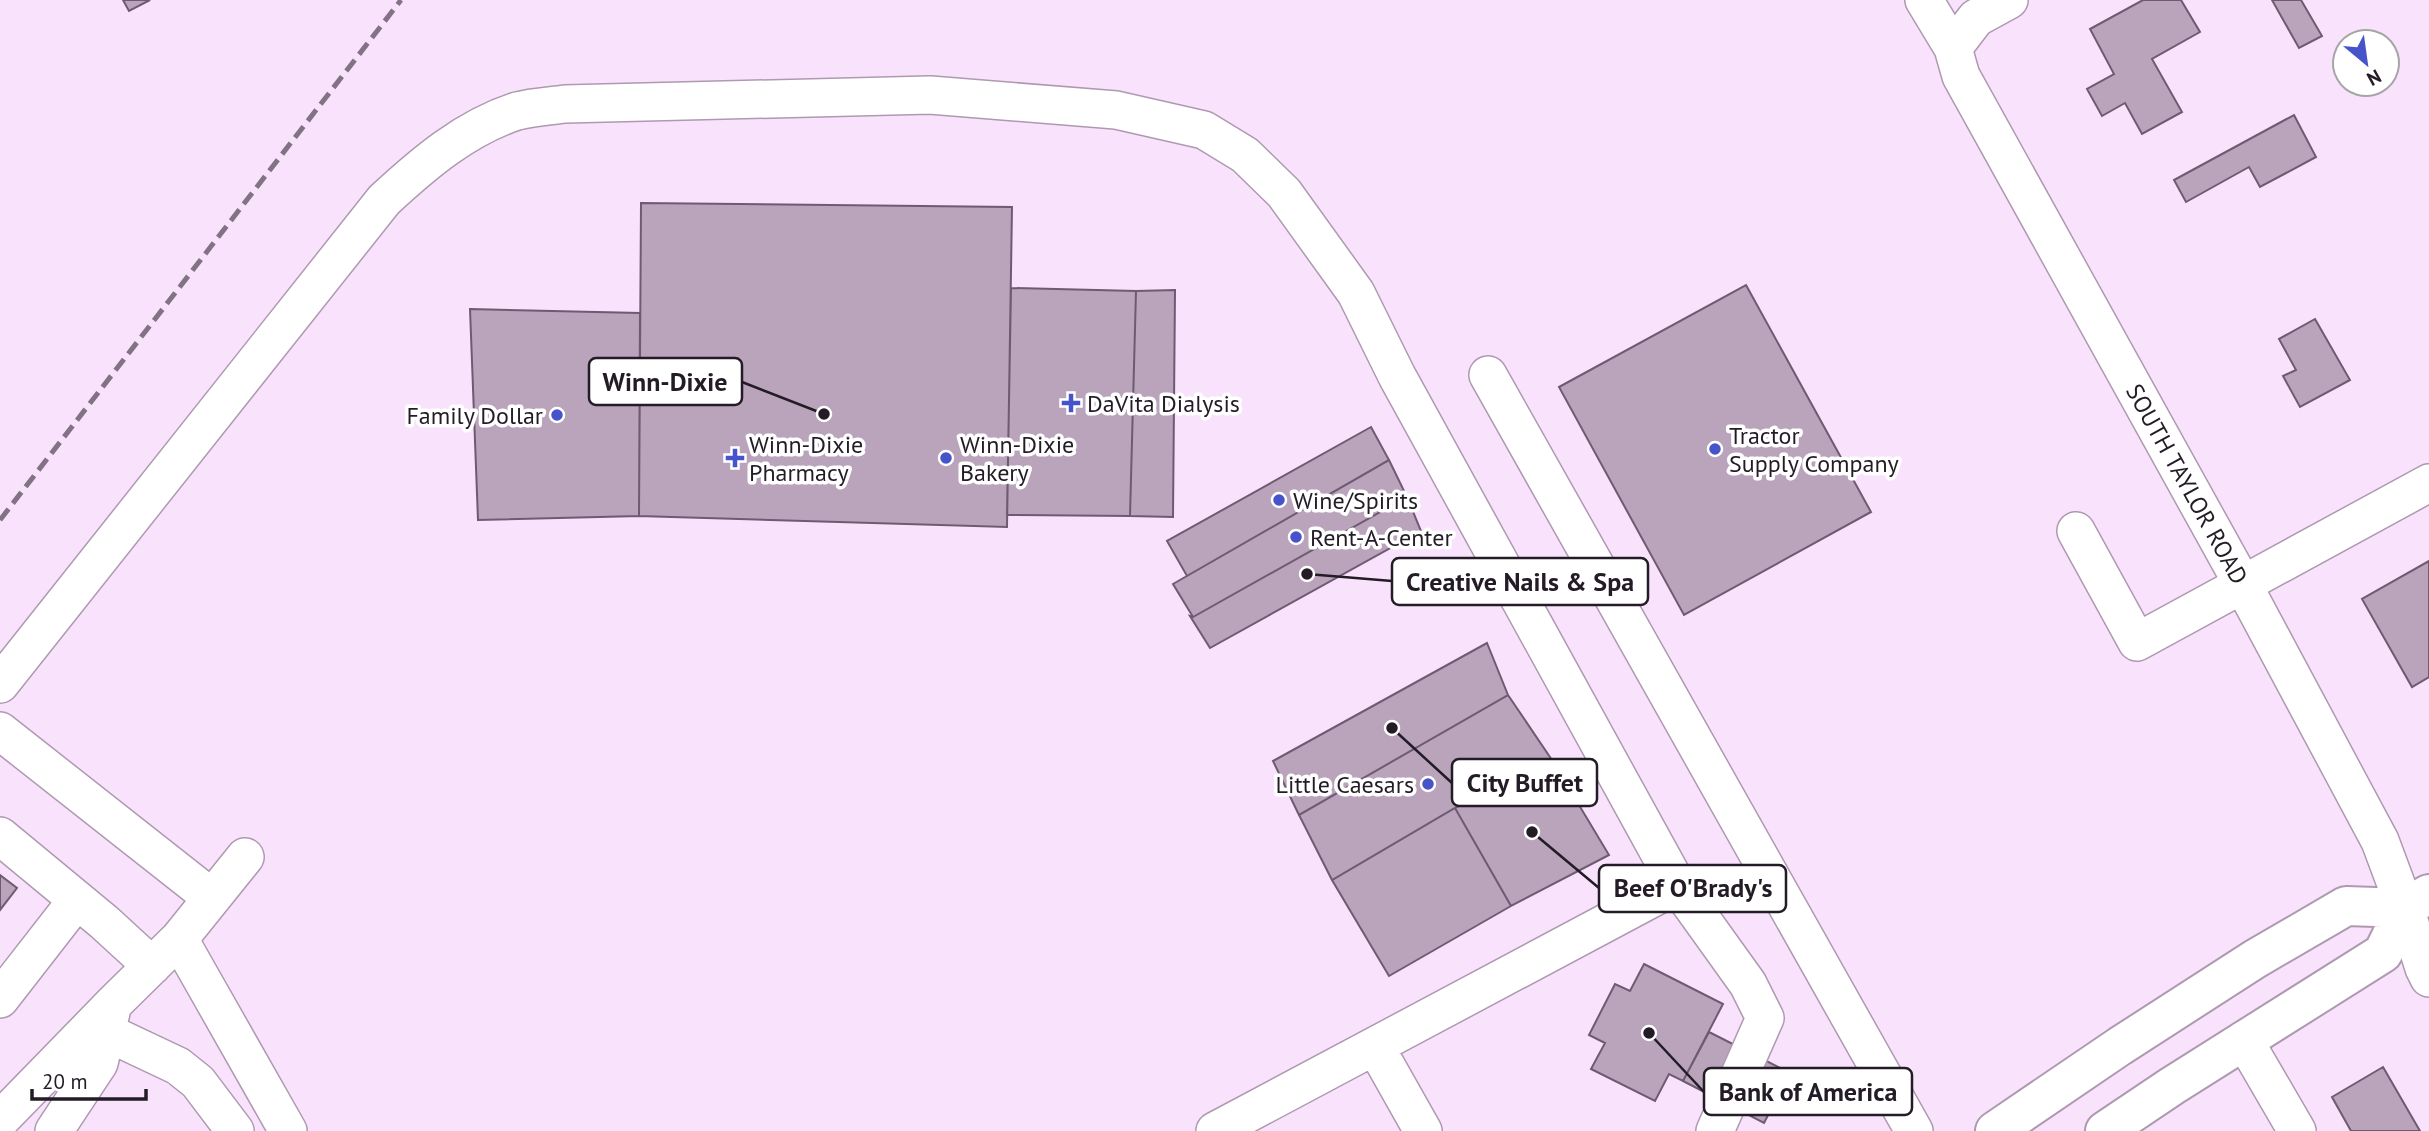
<svg xmlns="http://www.w3.org/2000/svg" width="2429" height="1131" font-family="'PT Sans',sans-serif">
  <rect width="100%" height="100%" fill="#f9e3fc"/>
  <path fill="#b9a4bc" stroke="#6e5b71" stroke-width="2" d="M123,0H150L129,11Z
    M2143,0H2181L2200,32L2152,59L2182,112L2142,134L2125,103L2102,116L2087,89L2114,74L2090,29Z
    M2272,0H2301L2322,36L2299,48Z
    M2294,115L2316,157L2260,187L2249,167L2186,202L2174,180Z
    M641,203L1012,207L1007,527L639,516Z
    M1746,285L1871,512L1684,615L1559,387Z
    M1011,288L1136,291L1130,516L1007,515Z
    M1175,290L1173,517L1130,516L1136,291Z
    M470,309L640,313L639,516L478,520Z
    M2315,319L2350,380L2300,407L2283,376L2296,370L2279,339Z
    M1371,427L1389,460L1187,576L1167,541Z
    M1389,460L1407,497L1193,617L1173,584Z
    M1407,497L1421,531L1210,648L1190,616L1193,617Z
    M2429,561V677L2412,687L2362,599Z
    M1487,643L1508,695L1299,815L1273,761Z
    M1508,695L1552,760L1455,808L1332,880L1299,815Z
    M1552,760L1609,855L1511,906L1455,808Z
    M1455,808L1511,906L1389,976L1332,880Z
    M0,875L17,888L0,910Z
    M1644,964L1723,1004L1683,1081L1669,1074L1655,1101L1591,1069L1605,1043L1589,1035L1615,984L1630,991Z
    M1709,1032L1790,1073L1764,1123L1683,1081Z
    M2383,1067L2420,1131H2351L2332,1097Z"/>
  <g fill="none" stroke-linecap="round" stroke-linejoin="round">
    <defs>
      <path id="minor" d="M1924,0L1953,48L1961,76L2242,583L2380,841L2405,908L2424,968L2429,978
        M1953,48L1976,18L2009,0
        M1488,375L1914,1131
        M2076,531L2137,642L2429,483
        M0,684L384,200C424,163 465,128 517,111C532,107 550,106 565,104L930,95L1116,110L1204,130L1245,155L1284,193L1356,293L1397,376L1677,885L1748,984L1765,1018L1715,1131
        M0,731L212,898
        M0,836L104,922L152,966
        M179,939L288,1131
        M0,999L77,900
        M106,1032L178,1066L198,1082L235,1131
        M2244,1040L2297,1131
        M1375,1046L1423,1131
        M0,1120L113,1004L179,939L245,857
        M54,1131L99,1063L112,1008
        M1215,1131L1677,885"/>
      <path id="major" d="M1995,1131L2120,1046L2255,959L2346,906L2405,908L2429,894
        M2105,1131L2172,1086L2383,953L2405,908"/>
    </defs>
    <use href="#minor" stroke="#ae99b1" stroke-width="40"/>
    <use href="#major" stroke="#ae99b1" stroke-width="42"/>
    <use href="#minor" stroke="#fff" stroke-width="37"/>
    <use href="#major" stroke="#fff" stroke-width="38"/>
    <path stroke="#817384" stroke-width="5" stroke-dasharray="14 7" stroke-linecap="butt" d="M0,520L401,0"/>
  </g>
  <g fill="#4754c9" stroke="#fff" stroke-width="2.5">
    <path d="M1067.5 392.5h7v7h7v7h-7v7h-7v-7h-7v-7h7z"/>
    <circle cx="557" cy="415" r="7"/>
    <circle cx="1715" cy="449" r="7"/>
    <path d="M731.5 447.5h7v7h7v7h-7v7h-7v-7h-7v-7h7z"/>
    <circle cx="946" cy="458" r="7"/>
    <circle cx="1279" cy="500" r="7"/>
    <circle cx="1296" cy="537" r="7"/>
    <circle cx="1428" cy="784" r="7"/>
  </g>
  <g text-anchor="middle" dominant-baseline="central" stroke-width="7" stroke-linejoin="round" paint-order="stroke">
    <g font-size="24" fill="#231b25" stroke="#fff" text-anchor="start">
      <text x="1087" y="403">DaVita Dialysis</text>
      <text x="543" y="415" text-anchor="end">Family Dollar</text>
      <text x="1729" y="435">Tractor<tspan x="1729" dy="28">Supply Company</tspan></text>
      <text x="749" y="444">Winn-Dixie<tspan x="749" dy="28">Pharmacy</tspan></text>
      <text x="960" y="444">Winn-Dixie<tspan x="960" dy="28">Bakery</tspan></text>
      <text x="1293" y="500">Wine/Spirits</text>
      <text x="1310" y="537">Rent-A-Center</text>
      <text x="1414" y="784" text-anchor="end">Little Caesars</text>
    </g>
    <g font-size="24" fill="#231b25" stroke="#fff">
      <text transform="translate(2187 484) rotate(61)">SOUTH TAYLOR ROAD</text>
    </g>
  </g>
  <path fill="none" stroke="#231b25" stroke-width="2.5" d="M824 414L742 382M1307 574L1392 581M1392 728L1452 783M1532 832L1599 888M1649 1033L1704 1092"/>
  <g fill="#231b25" stroke="#fff" stroke-width="2.5">
    <circle cx="824" cy="414" r="7"/>
    <circle cx="1307" cy="574" r="7"/>
    <circle cx="1392" cy="728" r="7"/>
    <circle cx="1532" cy="832" r="7"/>
    <circle cx="1649" cy="1033" r="7"/>
  </g>
  <g fill="#fff" stroke="#231b25" stroke-width="2.5">
    <rect x="589" y="358" width="153" height="47" rx="7"/>
    <rect x="1392" y="558" width="256" height="47" rx="7"/>
    <rect x="1452" y="759" width="145" height="47" rx="7"/>
    <rect x="1599" y="865" width="187" height="47" rx="7"/>
    <rect x="1704" y="1068" width="208" height="47" rx="7"/>
  </g>
  <g font-size="26" text-anchor="middle" font-weight="bold" fill="#231b25">
    <text x="665" y="391">Winn-Dixie</text>
    <text x="1520" y="591">Creative Nails &amp; Spa</text>
    <text x="1525" y="792">City Buffet</text>
    <text x="1693" y="897">Beef O'Brady's</text>
    <text x="1808" y="1101">Bank of America</text>
  </g>
  <g transform="translate(2366 63) rotate(151)"><circle r="33" fill="#ffffff" stroke="#a7a4a8" stroke-width="2"/>
  <path d="M0-5L12 26L0 18L-12 26Z" fill="#4754c9"/>
  <text y="-10" font-size="19" font-weight="bold" text-anchor="middle" fill="#231b25">N</text>
  </g>
  <path d="M32 1089v10h114v-10" fill="none" stroke="#231b25" stroke-width="3.5"/>
  <text x="42" y="1089" font-size="21" fill="#231b25" stroke="#ffffff" stroke-width="5" paint-order="stroke">20 m</text>
</svg>
